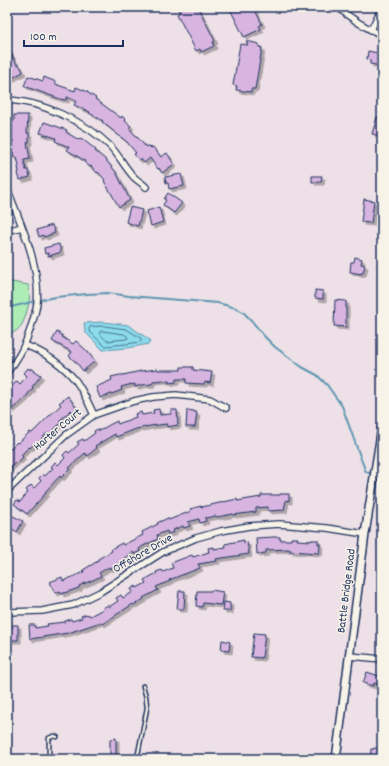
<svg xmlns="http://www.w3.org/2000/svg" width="389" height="766" font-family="Dekko,sans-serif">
  <defs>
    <filter id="shadow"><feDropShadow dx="3" dy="3" stdDeviation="0" flood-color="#0004"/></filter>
  </defs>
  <rect width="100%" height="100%" fill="#ede0e6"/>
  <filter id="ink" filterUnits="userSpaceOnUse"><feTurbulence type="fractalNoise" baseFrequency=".025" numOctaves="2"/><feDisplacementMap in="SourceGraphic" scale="8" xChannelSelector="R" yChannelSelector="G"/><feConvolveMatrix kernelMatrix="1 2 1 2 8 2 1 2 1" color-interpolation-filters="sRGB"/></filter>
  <g filter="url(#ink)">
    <path fill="#adedb5" stroke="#648e8a" d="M7,281L28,285C33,293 26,319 21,326C17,331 12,334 7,335Z"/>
    <path fill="#8cdbea" stroke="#5f96b2" d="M104,322L128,325L150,340L149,344L127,348L103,350L85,332L84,323Z"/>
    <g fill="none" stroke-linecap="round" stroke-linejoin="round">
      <path stroke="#487496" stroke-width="1" d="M104,326L126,329L141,338V341L140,342L126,344L105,346L89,331V329L90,327Z
        M102,331L124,334L127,336L128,338L126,339L107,341L100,334V332Z"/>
      <path stroke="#5f96b2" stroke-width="2" d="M7,308L40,300L56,297L87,294L108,293L129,296L218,303L236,308L243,312L250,319L264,336L275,347L302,367L317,375L327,385L342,406L361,459L366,472L382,476"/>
    </g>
    <path fill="#d7b5e0" stroke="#1b2f5e" filter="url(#shadow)" d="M182,7H198L215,41L213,42L214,46L201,52L200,49L196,51L177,14L180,12L178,9Z
      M229,7H249L251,10L254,8L262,24L259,26L261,29L244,37Z
      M246,41L259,44V47L262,48L255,89H251V92L236,90L237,86L233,85L240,44L248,45Z
      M7,46L17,65L19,64L23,72L10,79L9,77L7,78Z
      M368,51L382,54V66L370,64V60L367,59Z
      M28,76L43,81L44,77L56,82L55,84L75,91L76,87L88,92V93L96,98L95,99L98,101L121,118L122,116L126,120L125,121L131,126L129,128L146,147L148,145L151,148L153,147L161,157L167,153L174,164L162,173L159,168L158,169L156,167L150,158L144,163L141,159L139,160L134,154L136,153L127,142L102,122L103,121L89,113L90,112L74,105L76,101L67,97L66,100L60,99L24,86Z
      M14,115H28L27,133H29V142H27L30,159L24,160L26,170H28L30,177L20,180L18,173L19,172L18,167L19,166L17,157L14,158L13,152V140H12V121H14Z
      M377,117L382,118V133L381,136L372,134Z
      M44,122L67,130L66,132L69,134L79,140L81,138L95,149L96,151H95L105,159L116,172L130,200L119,207L104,181L105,180L98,172L97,173L91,166L90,167L84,162L85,161L67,150L69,147L55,141L56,138L40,133Z
      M181,174L184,186L169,189L168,183H166L165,177Z
      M312,176H322L321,182H312Z
      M168,193L182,203L174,213L163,205L166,200L164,199Z
      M364,199L374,201L371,223L361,222Z
      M130,207L142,210L138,226L126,222Z
      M159,207L163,222L151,226L147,211Z
      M52,225L55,233L44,237L43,235L39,237L37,230Z
      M59,244L61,252L49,256L48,253L45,254L44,248Z
      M355,257L362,259L361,264L365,265L363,273H361V274L350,272L351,262H354Z
      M315,290L323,291V299L315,298Z
      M335,300L346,301V327L334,326Z
      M57,332L63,336L62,337L73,344L76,341L86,350L95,361L83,371L76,362L69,356L72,352L52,341Z
      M181,367H193V370L212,372L210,383L205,382L204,384L186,383V379H176V382L169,383V381H164V380L153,381L152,384L141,385L135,387V384L132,385V384L121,387L122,390L106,396V395L100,398L96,387L112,380L111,377L120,375H123L141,371L158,369V370H181Z
      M28,368L30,370L31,368L41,375L32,387L33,388L24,399L11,410L7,405V392L17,381L20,384L27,376L24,373Z
      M68,396L77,409L72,413L71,410L59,421L61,423L48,435L47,433L35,446L34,444L30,448L29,447L21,455L23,457L19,461L18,460L7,471V452L17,442L18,443L30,432L32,433L48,417L61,405L59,403Z
      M159,409L160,415L171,414V410H177L178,425L167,427V424L150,426L136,429L116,437L115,434L95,446L97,448L87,456L85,453L69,468L70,469L61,478L60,476L45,492L46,493L35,505L27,514L14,504L17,500L20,502L28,492L26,490L31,485L34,488L41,481L39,478L43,474L45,476L53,468L51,467L55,462L58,465L65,458L63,455L67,451L69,453L79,444L77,442L83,439L84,441L95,433L94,431L98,429L99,431L111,424L117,421L118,424L136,417L135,414L141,412L142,415L154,413L153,410Z
      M187,410L194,411V412H197L195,427H186Z
      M280,494H289V501L286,500L284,510L268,511V507L256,508V512L233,515V514L217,517L216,516L205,518L206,521L200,523L199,519L188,522L190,526L184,528L183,526L173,530L174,532L168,534L167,531L157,535L158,539L143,546L139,549L140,551L134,554L133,552L124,558L125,560L110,569L109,567L99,573L101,576L95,579L79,586V588L61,594L60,591L55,593L50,582L62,577L63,581L84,572L83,570L98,561V559L112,551L111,549L122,543L123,545L143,535L142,532L158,524L157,523L168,518L169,520L191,511L190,509L201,506L202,507L237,499V501L261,497V495H280Z
      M7,513L23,521L17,532L7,526Z
      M274,537H280V540H291V538H298L297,540L311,541V540H318V544H320L319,553L290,551V549L266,550V553L257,554L256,538Z
      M244,540V543L247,542L249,554L216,559L217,561L198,564L200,568L169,580L170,581L156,587L158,590L143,598L144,599L134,605L133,604L102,624L101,622L68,633L30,639L29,625H35V628L48,626L47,624L65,622V621L71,619L72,621L82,618L81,616L87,614L88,615H90V616L103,609V608L108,605L109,607L118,601L116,598L121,595L123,598L133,592L131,589L136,586L137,588L146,583L144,580L157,573L156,572L162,570L163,572L173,568L171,563L192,555L193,557L209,552L208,548L214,547V549L226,547L225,544Z
      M211,590L223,592L221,605L203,603L202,607L196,606L197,591H211Z
      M179,591H185L184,609H177Z
      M224,602L230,603V611H223Z
      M12,625H18V640H7V629L12,628Z
      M254,633L265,634L262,658L251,657Z
      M222,640L230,642L229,651L221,650Z
      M367,672L382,677V685L374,683L373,686L363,683Z
      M116,738V756H110V739Z
      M374,748L382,749V759H370L371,749H374Z"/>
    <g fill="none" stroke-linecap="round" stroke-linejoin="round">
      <defs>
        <path id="service" d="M49,759V738L54,736L57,737
          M137,759L147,708L146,697L143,686"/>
        <path id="minor" d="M338,7C351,19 366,28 382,35
          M371,30L382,7
          M7,100C40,101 86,122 110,146C118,154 124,166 132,175C136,180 142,183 146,187
          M7,188C20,222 41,266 37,303C36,312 33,321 30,330C25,346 19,359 7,372
          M7,231L22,227
          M25,345C46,353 62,364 76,381C83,391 89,404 94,415
          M7,491L66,435L94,415L134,401L153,397L176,395L210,399L226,408
          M7,612L42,611L73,605L100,592L163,552L196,538L221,531L249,526L279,524L327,528L365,534
          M350,656L382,659"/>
        <path id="tertiary" d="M336,759L365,534L382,427"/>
      </defs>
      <use href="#service" stroke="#1b2f5e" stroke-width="5.5"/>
      <use href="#minor" stroke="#1b2f5e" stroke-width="8"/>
      <use href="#tertiary" stroke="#1b2f5e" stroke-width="10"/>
      <use href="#service" stroke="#f7f3e8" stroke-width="2.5"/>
      <use href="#minor" stroke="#f7f3e8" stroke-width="5.5"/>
      <use href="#tertiary" stroke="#f7f3e8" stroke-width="7"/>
    </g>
  </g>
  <g text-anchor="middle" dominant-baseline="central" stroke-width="3" stroke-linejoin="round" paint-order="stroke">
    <g font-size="12" fill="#1b2f5e" stroke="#f7f3e8">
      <text transform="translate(58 430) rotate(-40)">Harter Court</text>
      <text transform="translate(143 554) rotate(-30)">Offshore Drive</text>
      <text transform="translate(347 591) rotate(-83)">Battle Bridge Road</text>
    </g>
  </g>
  <rect width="389" height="766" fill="none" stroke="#f7f3e8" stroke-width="24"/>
  <rect x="12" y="12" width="365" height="742" fill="none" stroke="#1b2f5e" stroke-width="1.5" filter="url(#ink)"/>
  <path d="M24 40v6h99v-6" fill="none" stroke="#1b2f5e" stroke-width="2"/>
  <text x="30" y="40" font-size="12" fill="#1b2f5e" stroke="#f7f3e8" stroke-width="3" paint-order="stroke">100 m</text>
</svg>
